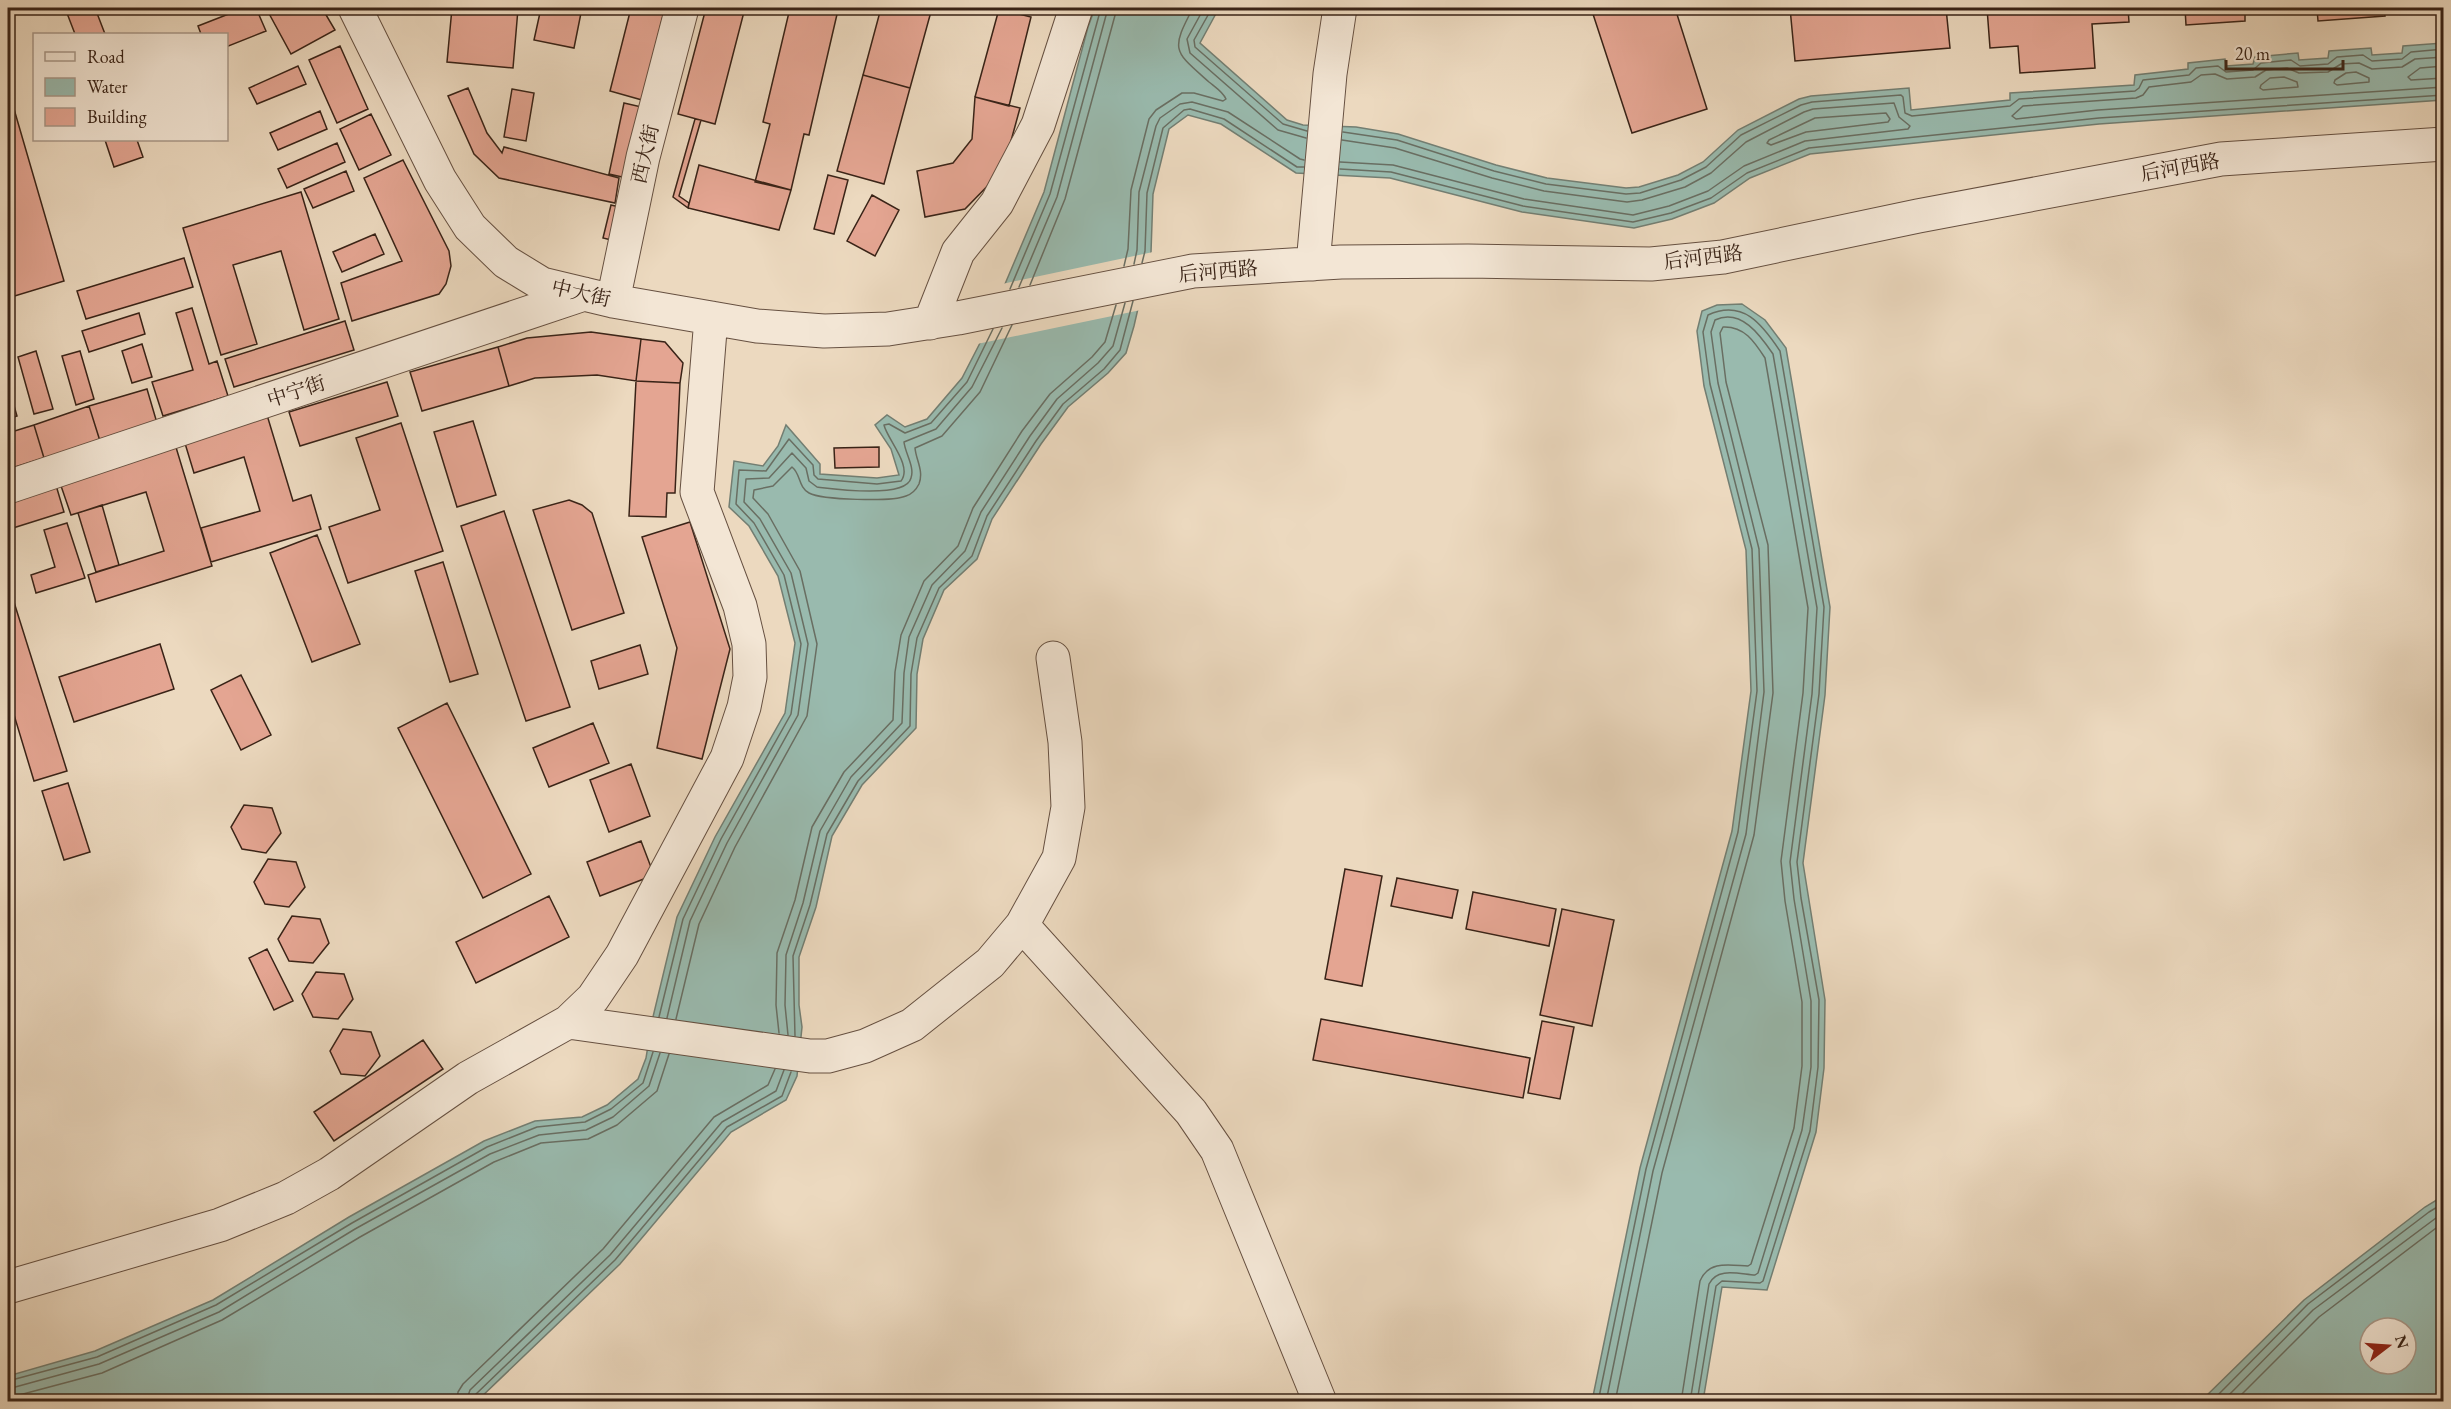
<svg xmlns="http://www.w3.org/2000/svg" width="2451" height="1409" font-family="'EB Garamond','Noto Serif SC',serif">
  <rect width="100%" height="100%" fill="#ecd9bf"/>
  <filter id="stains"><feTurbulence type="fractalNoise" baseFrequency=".00333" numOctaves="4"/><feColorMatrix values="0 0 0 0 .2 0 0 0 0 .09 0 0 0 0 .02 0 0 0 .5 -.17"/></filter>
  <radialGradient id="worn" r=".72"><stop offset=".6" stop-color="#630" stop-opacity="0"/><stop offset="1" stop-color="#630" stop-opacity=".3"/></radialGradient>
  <path fill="#99baae" stroke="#737e72" stroke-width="1.5" fill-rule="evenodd" d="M1095,8H1219L1200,43L1287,120L1303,125L1356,127L1398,134L1496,165L1547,178L1626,188L1639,187L1678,175L1703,162L1738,130L1799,99L1811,96L1909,88L1911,110L2010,100V93L2134,85L2135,75L2188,69V63L2225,59L2226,66L2253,64L2255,57L2298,53L2299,60L2328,58L2329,51L2371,48L2372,55L2402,53L2403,46L2443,43V100L2099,124L1810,154L1750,178L1714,203L1672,219L1634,228L1522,212L1390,178L1296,173L1221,124L1188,115L1169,129L1153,194L1151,252L1134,326L1126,353L1108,373L1068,407L1041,444L992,519L977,559L944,590L923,639L917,674L916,728L862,785L832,836L816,907L799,957V1005L802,1027L797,1076L786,1100L731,1132L620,1264L477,1401L8,1402V1376L95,1351L213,1300L349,1217L484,1141L535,1121L582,1117L607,1105L638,1079L646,1058L652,1021L677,917L715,837L785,713L795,643L778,576L749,526L729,507L734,461L763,466L778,446L786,425L820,464V474L877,478L899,475L891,449L875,425L887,415L905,427L927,419L962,378L980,343L1044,192L1088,27Z
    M1742,304L1765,320L1786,348L1830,607L1825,695L1803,863L1825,1000L1824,1068L1816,1132L1767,1290L1722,1287L1703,1401H1592L1640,1168L1732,831L1751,691L1746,550L1704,386L1697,331L1702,311L1717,305Z
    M2443,1196V1401H2201L2304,1300L2425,1207ZM2370,1328H2406V1364H2370Z"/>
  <path fill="#ecd9bf" d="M1153,252L1141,310L977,344L1002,284Z"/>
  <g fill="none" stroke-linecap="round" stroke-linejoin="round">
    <path stroke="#696e62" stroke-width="1.5" d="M1204,8L1187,39L1190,53L1278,130L1306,138
      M1212,8L1194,40L1195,47L1283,124L1307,131
      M2444,57L2415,59L2402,67L2372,69L2359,63L2341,64L2328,72L2299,73L2287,68L2266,70L2255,77L2227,79L2215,74L2201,75L2191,82L2149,87L2143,95L2136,98L2023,106L2012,116L2016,119L2098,110L2444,87
      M2444,66L2420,68L2408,77L2411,80L2444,78
      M2356,72L2369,78V82L2337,85L2334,83L2335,80L2346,73Z
      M2284,77L2297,82L2298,87L2263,90L2260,88L2261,85L2270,78Z
      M1886,113L1890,119L1888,122L1806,132L1771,145L1767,143L1769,140L1815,118Z
      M1343,132L1397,140L1494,171L1546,184L1626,194L1640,193L1681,180L1706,167L1741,135L1801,105L1812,102L1901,95L1903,97L1905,113L1912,116L2010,106L2019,99L2135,91L2139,88L2143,80L2189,75L2196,68L2218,66L2226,72L2253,70L2261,63L2291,60L2300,66L2328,64L2337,57L2363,55L2372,61L2402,59L2411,52L2444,49
      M1340,162L1393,165L1524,199L1633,215L1669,206L1708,191L1744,166L1805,141L1908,129L1910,126L1899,117L1894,103L1813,109L1804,112L1746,142L1711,173L1685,187L1642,200L1627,202L1544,191L1492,178L1395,148L1342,140
      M1340,169L1391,172L1523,206L1633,222L1671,213L1711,198L1747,173L1809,148L2099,118L2444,95
      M1142,263L1145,251L1147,193L1163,128L1184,110L1190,109L1224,119L1297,167H1304
      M1134,264L1137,250L1139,192L1156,126L1160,118L1180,104L1192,102L1228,112L1300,159L1304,160
      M1124,266L1128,249L1131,190L1149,119L1156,110L1182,93H1194L1223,101L1226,99C1223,92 1215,87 1209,82C1174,51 1170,51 1193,8
      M1030,285L1065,199L1117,8
      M1019,287L1057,197L1108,8
      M1010,289L1050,194L1101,8
      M659,1017L683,919L721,839L791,714L801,644L784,575L754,523L736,504L739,470L766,471L789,439L813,465L814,475L818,479L877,484L901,481C913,466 887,439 884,425L889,424L905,433L931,423L967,382L993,329
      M667,1018L690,921L727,843L798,715L808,644L791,573L760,519L744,502L746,479L769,478L792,453L806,468L809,481L817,487C834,489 906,499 911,478C915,467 905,453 904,442L936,429L972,387L1002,328
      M676,1019L699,924L735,847L807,716L817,644L800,571L768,514L753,498L754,490L773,486L792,467C801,474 798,487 809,493C822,500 892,502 906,496C912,494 916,490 919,484C924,471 916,460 915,448L942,436L980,392L1012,325
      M779,1033L776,1005L777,953L795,900L812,827L844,772L893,720L895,672L901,635L924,581L958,546L973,508L1022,431L1050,394L1092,357L1105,342L1116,305
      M788,1035L785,1005L786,955L803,903L820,831L851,777L902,723L904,673L909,637L932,585L965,551L981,512L1030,436L1057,399L1098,363L1113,346L1125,303
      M795,1036L793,956L810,905L827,834L858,781L910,726L911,674L917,638L939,588L972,556L987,516L1036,441L1063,404L1104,369L1120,350L1133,301
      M8,1381L97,1357L216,1305L352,1223L487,1147L537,1127L585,1122L611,1109L643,1083L653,1052
      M8,1389L99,1364L219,1312L355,1229L490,1154L539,1135L586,1130L613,1117L649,1086L660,1053
      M8,1398L102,1373L222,1320L360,1237L494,1162L541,1143L588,1139L617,1125L657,1091L669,1054
      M457,1402L458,1392L463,1384L603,1249L714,1117L768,1085L775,1069
      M466,1402L470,1390L610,1255L722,1122L776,1091L784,1070
      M473,1402L475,1395L615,1260L727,1127L782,1096L791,1072
      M1598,1402L1646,1169L1738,832L1757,691L1752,549L1710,384L1703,332L1708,315C1743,299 1762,324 1780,351L1824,607L1819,694L1797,862L1801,898L1819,1000L1818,1067L1810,1131L1763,1281L1760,1283L1722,1281L1716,1286L1697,1402
      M1606,1402L1653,1171L1746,834L1764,692L1759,549L1718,383L1711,332L1715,320C1741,308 1760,335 1773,354L1817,608L1812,694L1790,862L1794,899L1811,1001V1067L1802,1130L1758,1273L1755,1275C1739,1274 1717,1267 1709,1284L1690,1402
      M1615,1402L1662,1173L1754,835L1773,693L1768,545L1726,382L1720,333L1723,327C1744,326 1754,341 1765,358L1808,608L1803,693L1781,861L1785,901L1802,1002V1066L1794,1128L1751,1264L1748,1266C1729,1265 1709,1260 1700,1281L1681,1402
      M2211,1402L2308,1304L2429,1212L2444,1203
      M2222,1402L2313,1310L2444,1212
      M2234,1402L2319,1317L2444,1222"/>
  </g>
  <path fill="#e4a592" stroke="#392317" stroke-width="1.5" d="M65,8H95L105,34H75Z
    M244,8H256L266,31L226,47V34H201L198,26Z
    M266,8H322L335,30L291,54Z
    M452,8L518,9L513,68L447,62Z
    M541,8H582L574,48L534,40Z
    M631,8H665L642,100L610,91Z
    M706,8H745L715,124L678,114Z
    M790,8H829L838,10L809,135L804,134L791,190L755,182L770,124L763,122Z
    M881,8H932L910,88L863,75Z
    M1591,8H1675L1707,109L1632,133Z
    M1790,8H1946L1950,48L1795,61Z
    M1987,8H2128L2129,22L2092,24L2095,68L2020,73L2018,46L1990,48Z
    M2185,8H2384L2385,16L2318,21L2317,9L2245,14V21L2186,25Z
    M999,9L1031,17L1009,106L975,97Z
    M340,46L368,109L337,123L309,60Z
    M298,66L306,84L257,104L249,88Z
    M863,75L910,88L884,184L837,171Z
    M468,88L487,133L502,153L504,147L619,178L615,203L499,178L474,154L448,96Z
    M512,89L534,93L526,141L504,137Z
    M975,97L1020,108L1003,170L965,209L925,217L917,171L953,163L972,139Z
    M624,103L646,108L631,179L609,174Z
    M14,109L64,281L8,298V111Z
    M320,111L327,129L278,150L270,133Z
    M371,114L391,155L359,170L340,129Z
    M695,119L701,120L679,196L689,203L688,208L673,197Z
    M105,140H137L143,157L114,167Z
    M337,143L345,162L287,188L278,169Z
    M403,160L449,251L451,266L446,284L439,294L352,321L341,283L402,261L364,178Z
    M699,165L791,190L779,230L688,208Z
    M346,171L354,191L313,208L304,189Z
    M828,175L848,180L834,234L814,229Z
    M301,192L339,319L304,330L281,251L233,265L257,344L221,355L183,228Z
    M872,195L899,210L875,256L847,241Z
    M611,205L644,213L636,246L603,238Z
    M375,234L384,254L342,272L333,252Z
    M184,258L193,287L86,319L77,291Z
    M192,308L209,364L217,361L228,396L163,416L152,382L193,370L176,313Z
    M139,313L145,334L89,352L82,331Z
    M345,321L354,350L234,387L225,359Z
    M591,332L641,339L636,381L597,375L535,378L509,386L498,347L527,338Z
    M641,339L665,342L683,363L680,383L636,381Z
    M142,344L152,377L132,383L122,351Z
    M498,347L509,386L422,411L410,372Z
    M36,351L53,409L34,414L18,357Z
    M80,351L94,399L76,405L62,356Z
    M636,381L680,383L675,493H667L666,517L629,516Z
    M387,382L398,416L300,446L289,412Z
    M8,385L17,416L8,419Z
    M147,389L157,423L100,441L89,406Z
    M89,406L100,441L44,458L34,425Z
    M267,415L293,501L311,495L321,529L211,562L201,528L260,511L244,457L194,473L184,440Z
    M473,421L496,495L457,507L434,432Z
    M401,423L443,551L348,583L329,527L380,510L356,438Z
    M34,425L44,458L12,468L8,453V433Z
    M175,444L212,566L96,602L88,575L164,551L146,492L71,515L59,480Z
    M879,447V467L835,468L834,448Z
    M55,482L64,512L13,528L8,511V497Z
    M569,500L582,505L592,513L624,613L572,630L533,510Z
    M102,505L119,565L96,572L78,513Z
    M504,511L570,707L526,721L461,526Z
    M690,522L730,649L702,759L657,748L677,648L642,537Z
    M67,523L85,578L36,593L31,575L55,567L44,530Z
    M317,535L360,644L312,662L270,553Z
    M443,562L478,674L450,682L415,571Z
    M8,583L67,771L34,781L8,695Z
    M160,644L174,689L74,722L59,677Z
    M640,645L648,674L599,689L591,661Z
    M241,675L271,735L241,750L211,690Z
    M447,703L531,874L483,898L398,728Z
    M593,723L609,763L549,787L533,748Z
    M631,764L650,816L609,832L590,780Z
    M68,783L90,852L64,860L42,791Z
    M244,805L272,808L281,833L266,853L242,849L231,827Z
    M641,841L654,875L600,896L587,862Z
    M268,859L296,862L305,887L289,907L265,904L254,882Z
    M1345,869L1382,876L1362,986L1325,979Z
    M1397,878L1458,890L1452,918L1391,906Z
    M1473,892L1556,909L1549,946L1466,929Z
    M549,896L569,937L476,983L456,942Z
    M1562,909L1614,920L1592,1026L1540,1015Z
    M292,916L320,919L329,943L313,963L289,961L278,939Z
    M267,949L293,1001L274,1010L249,958Z
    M316,972L344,974L353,999L338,1019L313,1017L302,994Z
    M1321,1019L1530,1058L1523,1098L1313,1060Z
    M1542,1021L1574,1027L1560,1099L1528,1093Z
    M343,1029L371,1032L380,1056L365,1076L341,1074L330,1051Z
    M423,1040L443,1069L334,1141L314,1112Z"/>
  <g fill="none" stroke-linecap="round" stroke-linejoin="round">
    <defs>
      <path id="minor" d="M355,8L440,180L470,227L506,262L542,284L613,301L757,326L824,331L888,329L958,318L1193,271L1341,262L1468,261L1651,264L1723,257L1918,216L2221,159L2444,144
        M1313,264L1330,74L1340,8
        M613,301L643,157L682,8
        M930,323L958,252L997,203L1038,125L1076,8
        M8,487L584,294
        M1022,925L1191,1112L1217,1150L1320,1402
        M568,1022L810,1056H828L865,1046L912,1025L990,963L1022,925L1059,858L1068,807L1065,742L1053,658
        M8,1287L220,1225L286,1198L329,1174L468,1078L568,1022L593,998L622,955L727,758L744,707L750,677L749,644L740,606L697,492L711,318"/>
    </defs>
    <use href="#minor" stroke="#665041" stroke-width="35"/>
    <use href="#minor" stroke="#f3e6d5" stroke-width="33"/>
  </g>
  <g text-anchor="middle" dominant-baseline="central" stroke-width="4.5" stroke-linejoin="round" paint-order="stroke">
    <g font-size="20" fill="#392317" stroke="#f3e6d5">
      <text transform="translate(645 154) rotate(-77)">西大街</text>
      <text transform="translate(2180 167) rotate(-10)">后河西路</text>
      <text transform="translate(1703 257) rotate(-7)">后河西路</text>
      <text transform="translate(1218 271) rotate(-5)">后河西路</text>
      <text transform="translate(581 293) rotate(13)">中大街</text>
      <text transform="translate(296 391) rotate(-18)">中宁街</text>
    </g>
  </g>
  <rect width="2451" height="1409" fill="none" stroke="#ecd9bf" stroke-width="30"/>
  <rect x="9" y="9" width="2433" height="1391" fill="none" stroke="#392317" stroke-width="3"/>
  <rect x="15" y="15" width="2421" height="1379" fill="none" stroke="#392317" stroke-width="1.5"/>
  <rect x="33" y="33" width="195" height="108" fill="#f3e6d5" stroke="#a99889" stroke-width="1.5"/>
  <rect x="45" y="52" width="30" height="9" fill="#f3e6d5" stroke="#a99889" stroke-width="1.5"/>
  <text x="87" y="63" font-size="18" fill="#392317">Road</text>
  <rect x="45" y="78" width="30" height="18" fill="#99baae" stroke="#a99889" stroke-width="1.5"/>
  <text x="87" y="93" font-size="18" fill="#392317">Water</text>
  <rect x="45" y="108" width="30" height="18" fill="#e4a592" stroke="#a99889" stroke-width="1.5"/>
  <text x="87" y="123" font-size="18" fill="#392317">Building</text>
  <g transform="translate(2388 1346) rotate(73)"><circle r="28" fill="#f3e6d5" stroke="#a99889" stroke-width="1.5"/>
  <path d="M0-4.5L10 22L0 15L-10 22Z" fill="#8f2418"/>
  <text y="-9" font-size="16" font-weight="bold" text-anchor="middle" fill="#392317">N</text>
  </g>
  <path d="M2226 60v9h117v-9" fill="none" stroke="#392317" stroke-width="3"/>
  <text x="2235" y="60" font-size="18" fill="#392317" stroke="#f3e6d5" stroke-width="4.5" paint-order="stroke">20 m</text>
  <rect width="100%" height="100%" filter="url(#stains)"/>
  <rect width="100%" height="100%" fill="url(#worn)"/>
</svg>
